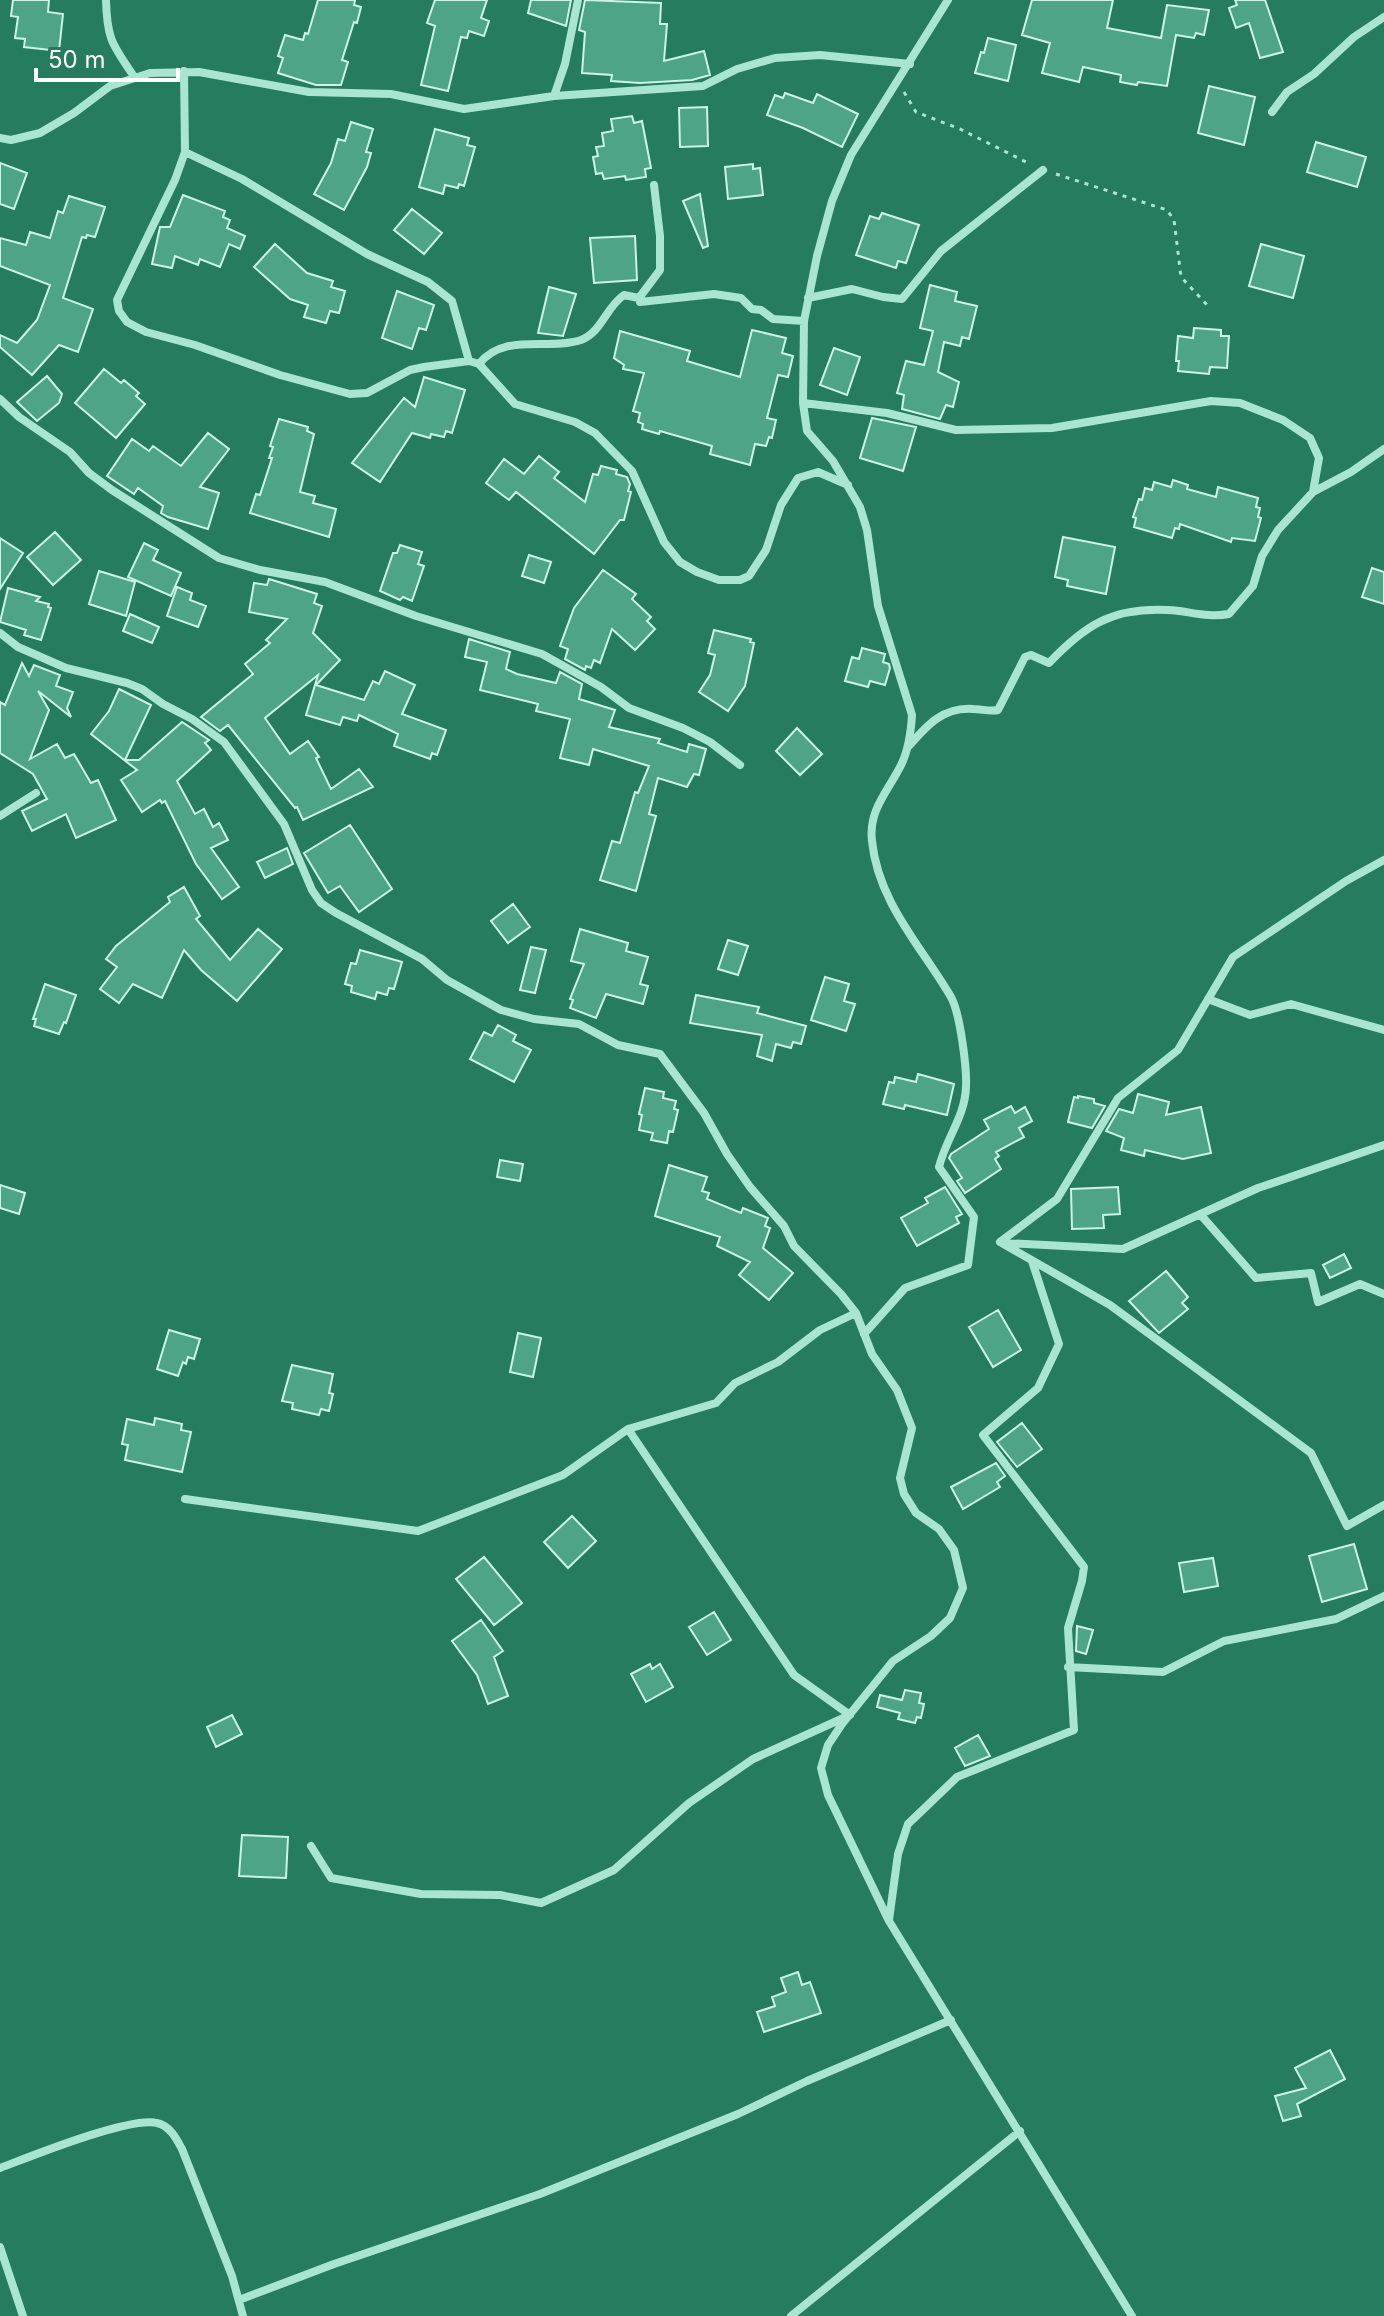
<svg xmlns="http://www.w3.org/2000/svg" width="1384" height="2316" font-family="Inter,sans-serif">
  <rect width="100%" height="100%" fill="#257c5f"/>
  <path fill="#4da486" stroke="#cbf4e6" stroke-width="2" d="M13,0H49L48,12L63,14L59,51L24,47L25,39L15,38L18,17L11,16Z
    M318,0H355L354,5L361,7L357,23L354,22L342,60L348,62L341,85H316L278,73L283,58L278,56L285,35L303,40L305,33L308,34Z
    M435,0H487L481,18L489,21L484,36L469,31L467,38L461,37L448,91L421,85L435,26L427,23Z
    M531,0H571L566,26L528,13Z
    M585,0L661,3L660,24H667L664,61L704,51L710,75L692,80L640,83L611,81L612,75L582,73L585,32L579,30Z
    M1032,0H1113L1107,28L1161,38L1167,5L1209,10L1204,35L1196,33L1194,38L1176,35L1167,86L1138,82L1137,85L1120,82L1121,75L1083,67L1079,82L1042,73L1050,43L1022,35Z
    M1235,0H1265L1283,52L1260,58L1249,23L1236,28L1229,8L1237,5Z
    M988,38L1016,45L1008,81L975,73L981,52L984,53Z
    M1209,86L1255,97L1244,145L1198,133Z
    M785,93L813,103L817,94L858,114L842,147L803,128L767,115L775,95L783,98Z
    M707,107L708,146L680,147L679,108Z
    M632,116L634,123L642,121L651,168L645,169L646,177L626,180L625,176L604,179L602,173L596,174L593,157L598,156L596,147L604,146L602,133L613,131L611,119Z
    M351,122L373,129L366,152L371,153L367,167L344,210L314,194L331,163L338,139L345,141Z
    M435,129L469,138L467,145L475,147L464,186L459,184L458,188L445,185L443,194L419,187Z
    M1316,142L1366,157L1357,187L1307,172Z
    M0,163L27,173L14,209L0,204Z
    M753,164V169L760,168L763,195L728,199L725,167Z
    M700,194L708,246L703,248L683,201Z
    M183,195L225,211L223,217L230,220L227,228L245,236L240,249L229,244L220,267L200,259L198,265L175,256L172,268L152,264L160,227H170Z
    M69,196L105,207L95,237L87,235L86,238L82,237L63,298L93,309L78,352L59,345L32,375L0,347V335L17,343L37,320L50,285L0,266V238L26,245L30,232L50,238L58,211L63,213Z
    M412,209L442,233L424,254L394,230Z
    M882,213L919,225L906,263L898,261L896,268L856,255L870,216L879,219Z
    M635,236L637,280L594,283L590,238Z
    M275,244L307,273L333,281L331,287L345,291L339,313L330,311L326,323L304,317L308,305L290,299L254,267Z
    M1261,244L1304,256L1293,298L1249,286Z
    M930,285L957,292L955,301L977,306L969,339L962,337L960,346L944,342L938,372L959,382L953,407L946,405L940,419L902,409L904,395L897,393L906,361L924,365L933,331L920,328Z
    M549,287L576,294L563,336L538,333Z
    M397,291L434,305L426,330L419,328L412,349L382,338Z
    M1194,328L1221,330V336H1229L1227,368L1210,367L1209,374L1178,371L1179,361H1176L1178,336L1193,338Z
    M752,330L786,338L782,353L793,356L788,377L778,375L767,418L776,420L772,438L769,437L766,446L755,444L750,465L710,454L712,446L660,431L659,434L642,429L643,424L638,422L640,413L633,411L644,373L623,369L624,365L614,358L620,331L690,351L687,361L740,377Z
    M834,348L860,357L847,395L820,385Z
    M104,369L121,383L124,380L139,393L136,396L145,404L116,438L75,403Z
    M47,376L62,394L59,403L37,421L17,402Z
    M424,377L465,390L452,433L446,431L444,437L431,434L430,438L412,433L380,482L352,463L404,398L415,407Z
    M872,418L916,427L903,471L860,458Z
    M279,419L308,427L307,431L314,434L300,492L315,496L313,503L336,509L329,537L250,513L256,494L260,495L272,458H269L273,447L270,446Z
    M208,433L229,449L200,487L219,493L208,529L168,517L161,513L163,506L138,488L134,494L107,476L132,439L149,451L153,446L181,466Z
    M539,456L559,472L554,478L585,502L593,474L598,475L601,466L617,470L616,474L627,477L630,484L628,491L631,492L624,520H620L594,554L516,492L509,500L486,483L504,459L524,474Z
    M1173,480L1188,485L1187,489L1216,497L1218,487L1258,498L1256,507L1260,508L1258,517L1261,518L1255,541L1232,538L1231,542L1180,524L1179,529L1175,528L1172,538L1134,527L1136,518L1133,517L1139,499L1142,500L1145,488L1152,490L1154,482L1171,487Z
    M55,532L81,560L53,585L27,557Z
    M1063,537L1115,547L1106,594L1067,586L1068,580L1055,577Z
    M0,538L23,553L0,589Z
    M144,543L158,550L153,560L181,573L171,596L128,577Z
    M400,545L422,552L418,564L424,566L412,601L403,597L400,600L380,591L393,553H397Z
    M529,555L551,562L544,583L522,576Z
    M1372,568L1384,572V604L1362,597Z
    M603,570L636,594L632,599L651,617L647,621L655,629L635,650L612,629L600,663L594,660L591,668L586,666L585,670L565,659L568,649L560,646L574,608Z
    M99,571L135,582L126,616L89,604Z
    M269,579L317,594L314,603L322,606L313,633L340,660L316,685L364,700L373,681L379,684L385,671L415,685L402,714L446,730L437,755L432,753L430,759L394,746L398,734L359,715L357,721L343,717L340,725L306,715L318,675L265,718L290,754L308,741L319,757L316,758L331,789L359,769L373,787L303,820L297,807L295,808L228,725L220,731L201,717L253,674L245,664L270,643L266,640L287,619L249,612L254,583L267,585Z
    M177,587L192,593L190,600L206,606L198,627L167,616Z
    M8,588L40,597L36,601L49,604L48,607L51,608L41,640L24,635L26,630L0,622Z
    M130,614L159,627L152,643L123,631Z
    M714,630L751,639L750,642L754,643L745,686L728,711L699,692L710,675L715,655L708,653Z
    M469,639L510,652L506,669L517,674L556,683L560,672L582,684L579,699L615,710L609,727L660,739L658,743L687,752L689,744L706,749L699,775L694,774L687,787L658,778L649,814L656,816L636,891L600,880L612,841L620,843L635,792L638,793L649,766L593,749L589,765L560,758L570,719L536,711L538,704L480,690L487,662L465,657Z
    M862,648L885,654L883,662L889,664L890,668L885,685L870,681L868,687L845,681L852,657L859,659Z
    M22,663L29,676L34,665L60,675L56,686L73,692L67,708L71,717L38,691L49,710L30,759L57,744L65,758L74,754L91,783L98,780L116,820L76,838L66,814L32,831L22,811L47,799L33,774L0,753V702L5,705Z
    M119,689L151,705L125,760H139L182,722L209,740L205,743L211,750L177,781L195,814L204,809L213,827L219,823L228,840L211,848L239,887L222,899L196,864L165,801L162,803L160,800L142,812L121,780L137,770L91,734L109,711Z
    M797,728L822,754L800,775L776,751Z
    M350,825L392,889L359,912L340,886L328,893L304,853Z
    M287,848L293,864L265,878L257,862Z
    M184,887L200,916L196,919L230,960L258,929L282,949L237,1001L201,970L184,950L162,998L133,984L119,1003L100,989L117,967L106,959L116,946L170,902L168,897Z
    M513,904L530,927L508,943L491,921Z
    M580,929L628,943L626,951L648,957L640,984L648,986L643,1004L606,994L596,1018L570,1008L573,1000L570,999L584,964L571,961Z
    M728,940L748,946L738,975L718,969Z
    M531,947L546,950L535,993L520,990Z
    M360,950L402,962L394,989L389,988L387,995L377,992L375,999L351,992L352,986L345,984L351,963L356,964Z
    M825,977L849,984L844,1001L855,1004L846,1031L811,1020Z
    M45,984L76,995L66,1023L64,1022L59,1034L34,1026L36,1019H33Z
    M696,995L759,1007L757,1013L806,1026L801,1044L793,1042L791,1048L776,1044L772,1061L757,1056L762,1035L690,1023Z
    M498,1025L516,1035L513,1041L531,1050L514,1082L470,1059L484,1032L492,1036Z
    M918,1074L954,1084L947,1115L905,1105L904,1109L883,1104L889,1082L894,1083L895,1077L916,1082Z
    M645,1088L664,1092L663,1098L676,1101L674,1109L678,1110L673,1132L669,1131L667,1143L651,1140L653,1133L639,1130L642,1115L639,1114Z
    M1138,1094L1169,1102L1166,1115L1201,1107L1211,1153L1183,1159L1145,1150L1144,1156L1121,1150L1124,1138L1106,1131L1119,1109L1133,1113Z
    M1078,1096L1094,1099V1103L1105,1106L1092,1128L1068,1122L1074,1097L1078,1098Z
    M1011,1106L1015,1113L1025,1107L1032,1121L1019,1128L1024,1137L996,1152L999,1156L995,1159L1001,1169L965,1193L957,1181L962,1178L949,1158L951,1154L989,1129L984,1120Z
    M500,1160L523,1164L520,1181L497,1177Z
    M669,1165L707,1177L702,1191L709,1193L707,1199L741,1213L743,1208L768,1218L765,1226L770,1228L763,1248L793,1273L769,1300L739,1275L750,1262L717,1246L720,1237L655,1216Z
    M0,1185L25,1193L19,1214L0,1208Z
    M945,1187L962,1214L956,1217L959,1223L917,1246L901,1218L928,1203L925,1198Z
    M1118,1187L1120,1214L1103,1215L1104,1228L1072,1229L1071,1189Z
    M1344,1254L1351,1268L1330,1278L1323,1265Z
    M1166,1271L1188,1297L1182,1303L1188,1309L1159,1333L1129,1301Z
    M998,1310L1021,1350L993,1367L969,1327Z
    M169,1330L200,1339L194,1359L188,1357L186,1364L183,1362L178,1376L157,1369Z
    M518,1333L541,1338L533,1377L510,1372Z
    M292,1365L333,1374L329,1393L333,1394L329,1411L321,1409L319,1415L292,1409L293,1403L282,1401Z
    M155,1418L182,1424L181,1430L191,1432L182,1472L125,1460L128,1445L122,1444L127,1419L154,1425Z
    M1022,1423L1042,1449L1017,1467L997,1442Z
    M996,1463L1005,1476L997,1482L1000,1487L963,1509L951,1487Z
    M572,1516L596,1541L568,1568L544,1542Z
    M1354,1544L1367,1589L1322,1602L1309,1556Z
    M484,1557L522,1603L494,1625L456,1579Z
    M1213,1558L1218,1586L1184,1592L1179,1563Z
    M714,1612L731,1640L707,1655L689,1627Z
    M481,1620L503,1651L494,1657L508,1696L488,1704L477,1675L452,1641Z
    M1077,1626L1093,1630L1086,1654L1076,1651Z
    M650,1664L652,1669L660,1664L673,1687L646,1702L631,1674Z
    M905,1690L921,1693L919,1703L924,1704L921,1718L917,1717L915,1723L898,1719L900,1713L877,1707L880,1695L902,1700Z
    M232,1715L242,1734L216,1747L207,1727Z
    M978,1735L990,1756L965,1766L955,1748Z
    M242,1835L288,1837L286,1878L239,1876Z
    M798,1972L802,1985L810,1982L821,2013L764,2032L757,2012L775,2006L772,1997L786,1992L781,1978Z
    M1330,2050L1345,2079L1297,2104L1301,2116L1283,2121L1275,2096L1306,2088L1295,2068Z"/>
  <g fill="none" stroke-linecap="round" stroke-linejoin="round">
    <path stroke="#a9e5d0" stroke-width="3" stroke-dasharray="4 6" stroke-linecap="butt" d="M904,92L916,112L960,129L1030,164
      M1056,174L1167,210L1174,220L1181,277L1208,306"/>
    <path stroke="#a9e5d0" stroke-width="8" d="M106,0C107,41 113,45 135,78
      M184,71L185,152L175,180L117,300L119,311L127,322L146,332L195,345L280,375L350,394L367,393L410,370L424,367L469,361L479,364L515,404L575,422L595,433L632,471L664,542L680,562L697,572L719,580H740L749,576L766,550L781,505L798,478L818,472L848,485
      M554,96L565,64L578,0
      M1272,112L1287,92L1314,74L1354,37L1384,17
      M0,138L11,140L40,133L74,113L110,86L150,73L199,72L309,92L391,94L464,109L554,96L703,86L737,69L775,58L820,55L910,64
      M185,152L242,179L367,254L428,282L452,301L469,361
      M639,298L660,270V236L654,185
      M808,298L852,289L883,297L902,299L941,251L1043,170
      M479,364C504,332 548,351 581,340C602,332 606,307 624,295L639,298L640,302L714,294L741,298L752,309L761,310L773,319L804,321
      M0,399L19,417L70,452L89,473L112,490L219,558L260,570L325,582L416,616L542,654L601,687L629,708L683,728L710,742L740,765
      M803,403L887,413L956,430L1052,428L1211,401L1240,403L1283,420L1310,438L1319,458L1313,492L1278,530L1262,556L1253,586L1229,614C1207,618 1189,611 1168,610C1113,607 1085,625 1049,663L1031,655L1025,657L998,710C990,712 982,709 973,709C943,707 927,725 909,746
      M1313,492L1351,472L1384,449
      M0,633L18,647L66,668L127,683L142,689L163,704L192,719L224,742L284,824L312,890L321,903L336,913L422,959L447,980L501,1010L534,1019L579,1024L618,1045L660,1054L704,1113L727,1154L750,1187L784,1226L794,1246L841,1294L856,1313L872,1354L897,1390L912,1428L900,1478L904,1494L916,1513L939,1529L954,1550L963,1588L950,1618L931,1636L893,1661L842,1724L828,1745L821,1768L828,1795L889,1921L1132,2316
      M0,816L36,793
      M1208,999L1250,1015L1291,1004L1384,1030
      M1200,1214L1256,1278L1311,1273L1318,1302L1360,1284L1384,1294
      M1000,1242L1057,1199L1118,1098L1178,1050L1233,957L1346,881L1384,860
      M1000,1242L1110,1305L1311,1453L1347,1526L1384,1505
      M1004,1243L1123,1249L1258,1188L1384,1145
      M864,1334L905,1288L968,1265L974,1217L939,1167C946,1138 965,1117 966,1087C967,1068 960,1013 951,997C921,946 878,902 872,841C868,809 890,789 902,763C909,748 911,731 912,715L878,606L867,530L860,507L833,461L807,431L803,403L804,321L817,256L832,201L851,155L948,0
      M185,1499L418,1531L563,1475L628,1429L716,1403L735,1383L778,1362L820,1330L856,1313
      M1068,1667L1163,1672L1224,1641L1336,1619L1384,1596
      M311,1846L331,1878L421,1894L500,1895L541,1903L614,1870L689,1803L753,1759L850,1715L794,1675L628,1429
      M889,1920L898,1854L908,1824L957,1777L1074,1730L1068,1628L1082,1581L1084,1567L983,1435L1038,1388L1059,1344L1032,1261
      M0,2168C29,2157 130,2116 157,2123C170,2126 176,2138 182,2149L232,2276L243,2316
      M0,2247L23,2316
      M239,2300L334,2264L540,2194L738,2114L807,2081L951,2020
      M791,2316L1020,2131"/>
  </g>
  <path d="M36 68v12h142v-12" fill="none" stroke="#ffffff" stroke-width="4"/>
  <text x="48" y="68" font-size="24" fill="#ffffff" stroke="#257c5f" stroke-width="6" paint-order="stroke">50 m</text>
</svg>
